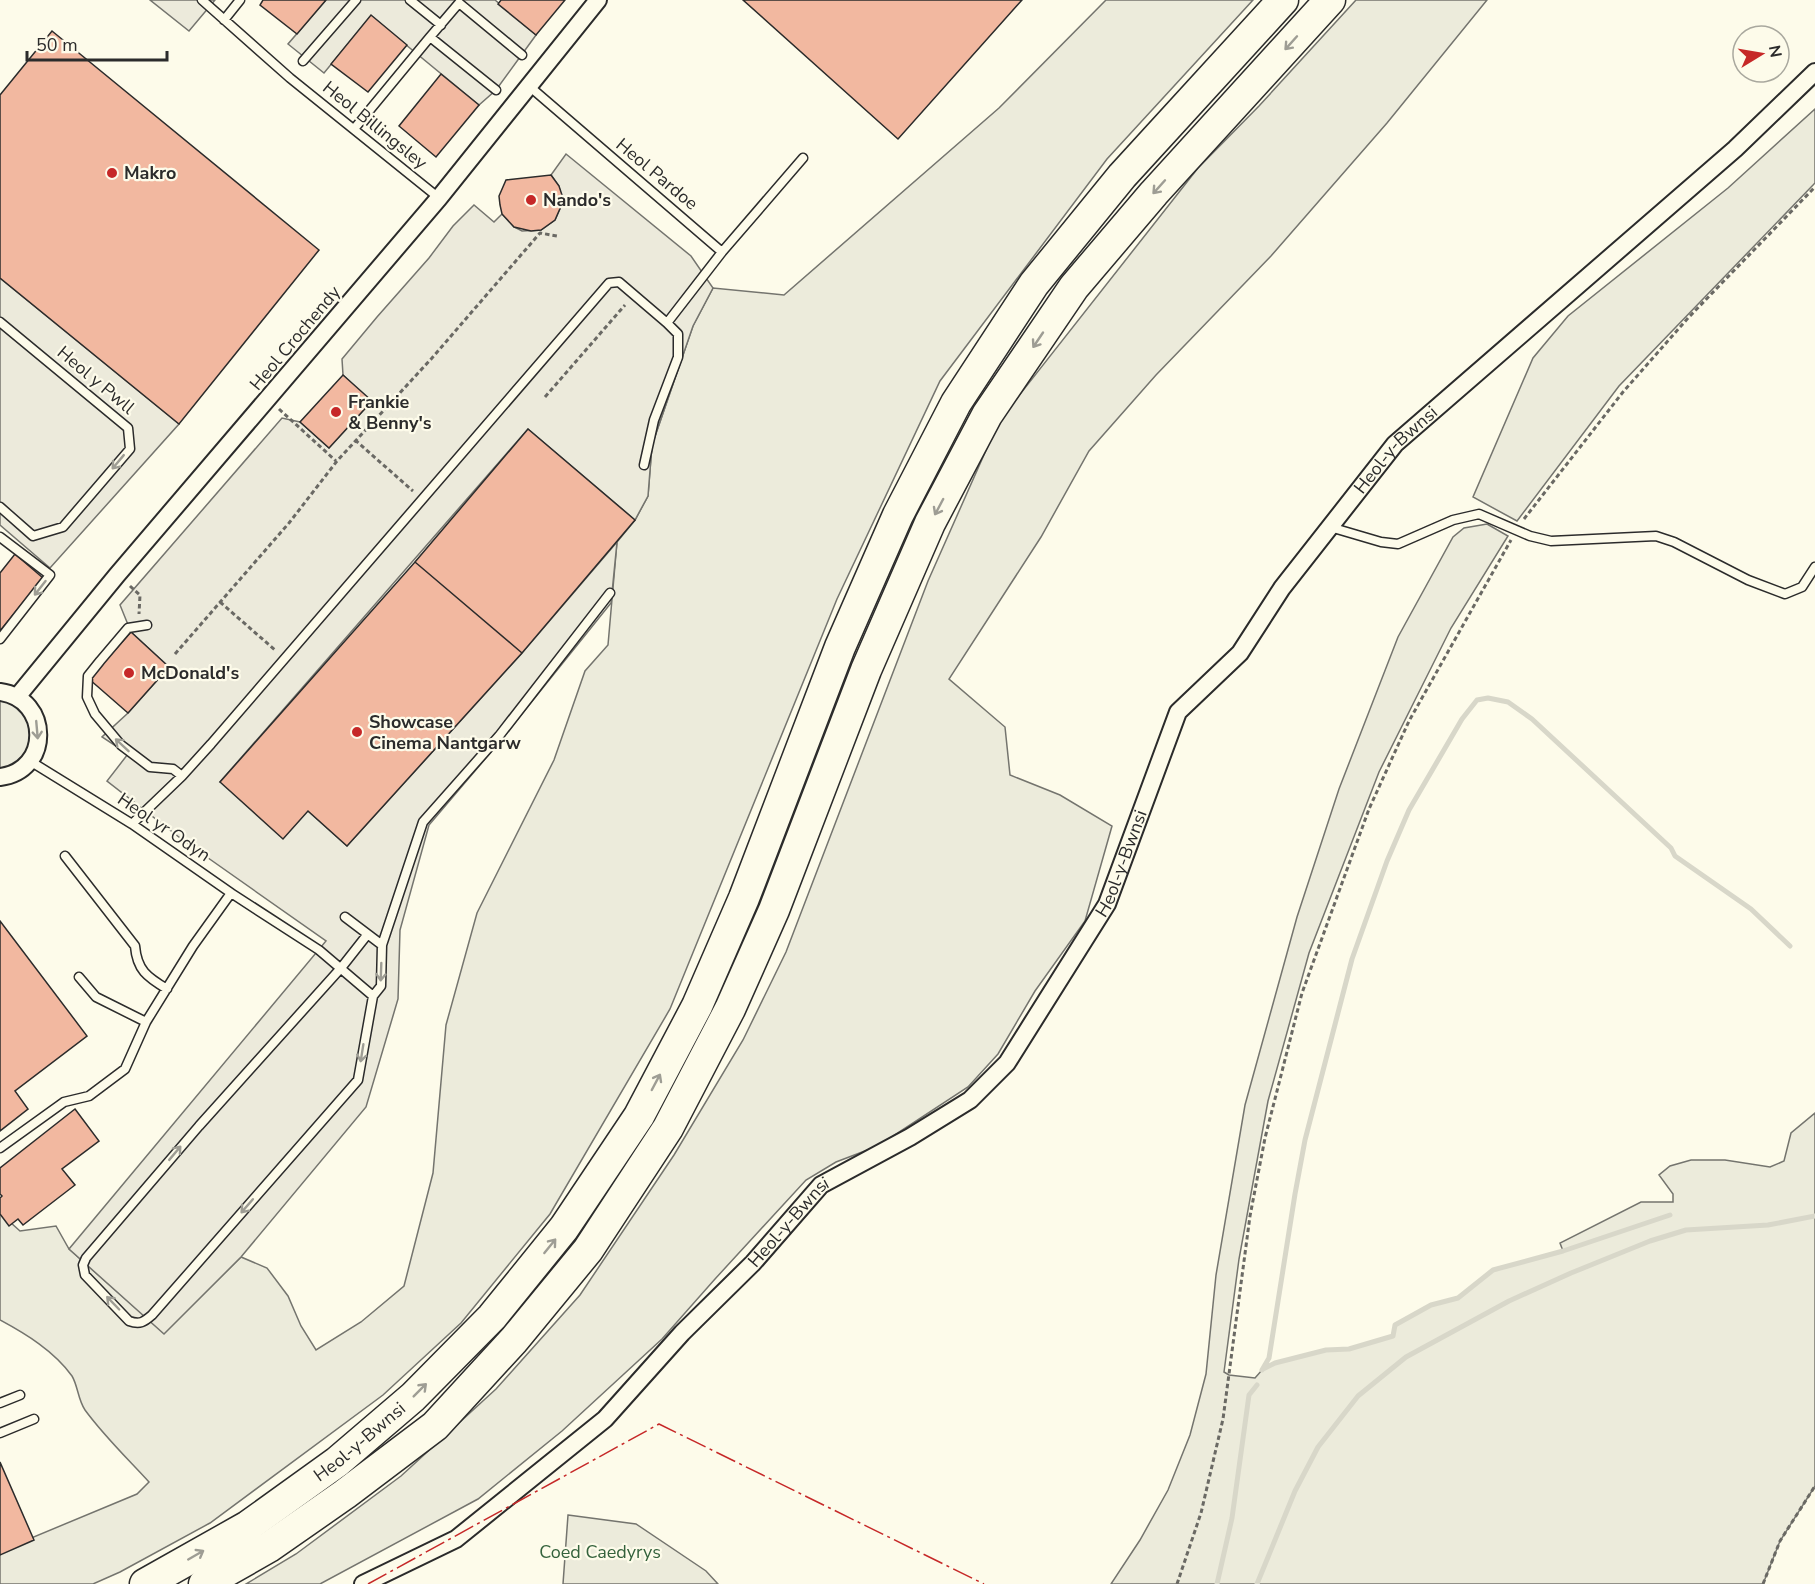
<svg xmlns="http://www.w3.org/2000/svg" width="1815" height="1584" font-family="'Nunito Sans',sans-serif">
  <rect width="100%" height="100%" fill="#fdfbea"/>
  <path fill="#ecebdb" stroke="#74746e" stroke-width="1.5" d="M1106,0H1253L1107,159L940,381L837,599L670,1009L550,1214L461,1323L383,1395L210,1523L120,1572L93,1584H0V1551L137,1494L149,1482C127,1458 104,1436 85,1410C78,1400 78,1386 72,1376C54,1351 26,1334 0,1320V1213L20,1231L56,1226L69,1249L164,1333L241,1257L267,1268L288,1296L301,1326L316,1350L361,1322L404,1286L433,1173L446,1025L477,913L554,760L585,671L608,645L617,542L635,520L648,496L652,445L693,326L713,288L784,295L999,108Z
    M1356,0H1487L1387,123L1271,256L1156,375L1089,451L1041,537L949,679L1005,727L1010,775L1060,795L1112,826L1085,921L1035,991L998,1054L968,1087L878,1146L836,1162L806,1180L715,1279L662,1339L562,1431L478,1499L320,1584H246L296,1554L401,1476L496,1389L580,1295L674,1155L743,1040L786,952L928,581L999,421L1198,168L1259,106Z
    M1815,109V183L1619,386L1517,521L1473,497L1533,358L1568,316L1728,188Z
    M1487,524L1508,536L1451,628L1379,772L1309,953L1268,1101L1239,1259L1224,1372L1229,1375L1255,1378L1262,1370L1275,1363L1326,1350L1349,1349L1392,1336L1395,1325L1431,1305L1458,1298L1493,1270L1563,1251L1560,1243L1641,1202H1673V1194L1659,1175L1670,1166L1691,1160H1725L1770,1167L1784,1161L1791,1133L1815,1113V1486L1780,1541L1763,1584H1111L1140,1540L1168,1490L1190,1435L1206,1374L1216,1275L1245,1105L1297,917L1339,789L1398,637L1453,537L1464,528Z
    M0,692L28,706L37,748L0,777Z
    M568,1515L636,1524L706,1571L718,1584H563Z"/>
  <path fill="#eceadb" stroke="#74746e" stroke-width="1.5" d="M150,0H215L189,31Z
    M326,0H495L536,35L496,90L479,105L371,16L324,73L288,44Z
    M566,154L691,256L713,288L693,326L652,445L648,496L635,520L528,429L220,782L308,811L347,846L522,653L617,542L611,603L497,745L429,825L400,930L398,999L366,1107L241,1257L164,1334L69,1249L326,941L184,841L107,781L128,754L102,737L128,713L169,667L131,632L120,605L282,418L300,422L329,448L371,402L343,375L342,359L377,317L429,258L453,226L474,205L494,222L502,214L514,227L522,231L541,230L555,220L562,204L559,186L551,175Z
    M0,278L179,424L50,568L0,525Z"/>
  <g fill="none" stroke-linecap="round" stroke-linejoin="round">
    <path stroke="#d8d7c9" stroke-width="5" d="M1263,1369L1275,1363L1326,1350L1349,1349L1393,1336L1395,1325L1431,1305L1458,1298L1493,1270L1563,1251L1670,1215
      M1262,1370L1269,1358L1295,1194L1305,1140L1352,959L1387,861L1409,810L1462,719L1477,700L1488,698L1508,702L1532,719L1671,848L1675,856L1751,909L1790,946
      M1217,1584L1232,1518L1249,1395L1257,1385
      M1257,1584L1295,1491L1318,1447L1358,1396L1406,1357L1509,1301L1571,1273L1650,1241L1686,1230L1768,1225L1815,1216"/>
  </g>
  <path fill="#f2b8a0" stroke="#2b2b2b" stroke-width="1.5" d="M263,0H326L297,34L260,5Z
    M501,0H565L536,35L498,4Z
    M743,0H1022L898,139Z
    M371,15L407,45L368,92L331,64Z
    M52,31L319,250L179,424L0,278V95Z
    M441,74L479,105L436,157L399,126Z
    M551,175L559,186L562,195V204L555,220L541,230L531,231L514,227L502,214L500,205L499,196L506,180Z
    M343,375L372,401L329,448L300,422Z
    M528,429L635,520L522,653L415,562Z
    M15,554L43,578L0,631V573Z
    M415,562L522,653L347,846L308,811L283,839L220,782Z
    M131,632L169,667L128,713L89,679Z
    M0,921L87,1036L15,1091L28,1109L0,1131Z
    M75,1109L99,1141L62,1169L75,1185L23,1225L18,1219L9,1226L0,1214V1198L2,1196L0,1194V1168Z
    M0,1462L34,1540L0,1555Z"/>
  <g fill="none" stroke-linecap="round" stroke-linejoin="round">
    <defs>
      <path id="lane" d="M202,0L290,78L439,198
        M410,0L441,25
        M224,20L240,0
        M430,37L459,3L522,55
        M303,61L356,0
        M354,129L430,37L496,90
        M722,252L803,158
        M0,322L128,428L130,449L63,527L33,536L0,507
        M644,465L654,420L678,357V334L667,323
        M1330,527L1381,542L1398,544L1453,520L1479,514L1530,536L1551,541L1656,536L1674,542L1748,580L1785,594L1802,587L1815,567
        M0,537L50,575L0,639
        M147,625L128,628L100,661L88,676L87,697L95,714L121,745L150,767L173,769L182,776
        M30,761L132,824L231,893L319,950L373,996
        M132,824L182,776L211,744L609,283L619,282L667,323L722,252L529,86
        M65,856L135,946C137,970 147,977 167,989
        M345,917L382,945
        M367,935L341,968L199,1126L86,1258L83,1265L85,1275L129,1321C140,1325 144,1322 152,1315L358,1080L373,996L381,986L382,945L423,822L499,736L610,593
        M79,977L96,997L146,1022
        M0,1148L64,1102L89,1096L125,1069L146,1022L193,946L231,893
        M0,1403L20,1395
        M0,1433L34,1419"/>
      <g id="street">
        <path d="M0,692C51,699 51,771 0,777"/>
        <path d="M17,697L117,575L439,198L598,0"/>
        <path id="s1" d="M363,1584L456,1539L605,1419L682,1333L753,1263L821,1185L910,1137L970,1100L1007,1063L1107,904L1178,712L1240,653L1282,588L1395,444L1735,149L1815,72"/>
      </g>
      <g id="highway">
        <path id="s2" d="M145,1584L248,1526L337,1462L413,1397L492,1317L564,1228L639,1116L697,1006L744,898L840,647L898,515L956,403L1034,284L1122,176L1283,0"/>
        <path d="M204,1584L269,1547L345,1494L435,1426L514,1340L588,1250L668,1128L730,1009L774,910L866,670L930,523L987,415L1074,287L1154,193L1330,0"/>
      </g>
    </defs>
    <use href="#lane" stroke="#2b2b2b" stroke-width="11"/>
    <use href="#street" stroke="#2b2b2b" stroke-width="20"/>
    <use href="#highway" stroke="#2b2b2b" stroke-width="33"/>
    <path stroke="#6a6964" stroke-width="3" stroke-dasharray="4.5 3" stroke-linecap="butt" d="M545,397L625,305
      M279,409L336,461
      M355,440L413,491
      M1524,519L1623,392L1688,318L1815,187
      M130,586L140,595L139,614
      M220,602L275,650
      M175,654L289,523L337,461L432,358L540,233L557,236
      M1177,1584L1201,1513L1223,1419L1250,1216L1265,1138L1302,993L1369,809L1409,721L1511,540
      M1763,1584L1780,1541L1815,1486"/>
    <use href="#lane" stroke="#fdfbea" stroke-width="8"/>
    <use href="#street" stroke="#fdfbea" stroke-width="16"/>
    <use href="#highway" stroke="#fdfbea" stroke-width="30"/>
    <path stroke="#c62828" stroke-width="1.5" stroke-dasharray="21 4.5 3 4.5" stroke-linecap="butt" d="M368,1584L659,1424L984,1584"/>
  </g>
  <defs><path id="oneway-shaft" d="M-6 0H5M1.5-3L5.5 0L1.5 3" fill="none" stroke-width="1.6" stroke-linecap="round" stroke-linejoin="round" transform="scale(1.5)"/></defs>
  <g stroke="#9e9d94">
    <use href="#oneway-shaft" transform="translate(1291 43) rotate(132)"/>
    <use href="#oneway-shaft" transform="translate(1159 187) rotate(132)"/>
    <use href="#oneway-shaft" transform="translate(1038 340) rotate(124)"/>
    <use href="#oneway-shaft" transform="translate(118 462) rotate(130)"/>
    <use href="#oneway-shaft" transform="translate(939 507) rotate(118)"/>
    <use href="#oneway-shaft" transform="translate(40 588) rotate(128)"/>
    <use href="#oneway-shaft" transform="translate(37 730) rotate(85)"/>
    <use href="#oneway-shaft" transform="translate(122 745) rotate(-137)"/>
    <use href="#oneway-shaft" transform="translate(381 972) rotate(92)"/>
    <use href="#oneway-shaft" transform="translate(362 1053) rotate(99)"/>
    <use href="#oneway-shaft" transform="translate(656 1082) rotate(-62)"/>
    <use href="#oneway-shaft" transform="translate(175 1153) rotate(-50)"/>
    <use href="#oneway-shaft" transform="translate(247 1206) rotate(131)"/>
    <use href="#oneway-shaft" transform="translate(550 1246) rotate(-51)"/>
    <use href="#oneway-shaft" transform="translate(113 1303) rotate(-134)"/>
    <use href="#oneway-shaft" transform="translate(420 1390) rotate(-45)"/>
    <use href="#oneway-shaft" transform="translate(196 1555) rotate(-30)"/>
  </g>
  <g fill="#c62828" stroke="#fdfbea" stroke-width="2">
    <circle cx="112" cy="173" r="6"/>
    <circle cx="531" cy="200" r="6"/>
    <circle cx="336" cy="412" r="6"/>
    <circle cx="129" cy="673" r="6"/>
    <circle cx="357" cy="732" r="6"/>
  </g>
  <g text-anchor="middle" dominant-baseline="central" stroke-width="4.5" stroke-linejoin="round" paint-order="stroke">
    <g font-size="18" fill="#2b2b2b" stroke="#fdfbea">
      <text transform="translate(375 125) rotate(39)">Heol Billingsley</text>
      <text transform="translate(657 174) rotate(40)">Heol Pardoe</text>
      <text transform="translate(295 338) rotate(-50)">Heol Crochendy</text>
      <text transform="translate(96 380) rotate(40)">Heol y Pwll</text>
      <text stroke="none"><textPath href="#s1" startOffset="1572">Heol-y-Bwnsi</textPath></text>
      <text transform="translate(164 827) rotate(34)">Heol yr Odyn</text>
      <text stroke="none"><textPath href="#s1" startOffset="1068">Heol-y-Bwnsi</textPath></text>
      <text stroke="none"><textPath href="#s1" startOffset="564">Heol-y-Bwnsi</textPath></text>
      <text stroke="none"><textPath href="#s2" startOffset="258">Heol-y-Bwnsi</textPath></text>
    </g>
    <g font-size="18" font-weight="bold" fill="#2b2b2b" stroke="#fdfbea" text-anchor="start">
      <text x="124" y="173">Makro</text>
      <text x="543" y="200">Nando's</text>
      <text x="348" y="402">Frankie<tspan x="348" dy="21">&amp; Benny's</tspan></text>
      <text x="141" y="673">McDonald's</text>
      <text x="369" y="722">Showcase<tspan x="369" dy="21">Cinema Nantgarw</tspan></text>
    </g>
    <g font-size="18" fill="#34623c" stroke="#fdfbea">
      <text x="600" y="1552">Coed Caedyrys</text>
    </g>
  </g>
  <g transform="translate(1761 54) rotate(79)"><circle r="28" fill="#fdfbea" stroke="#a9a89e" stroke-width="1.5"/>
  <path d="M0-4.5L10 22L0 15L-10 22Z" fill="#c62828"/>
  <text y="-9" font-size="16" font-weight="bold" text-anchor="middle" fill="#2b2b2b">N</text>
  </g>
  <path d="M27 51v9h140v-9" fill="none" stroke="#2b2b2b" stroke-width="3"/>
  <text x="36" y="51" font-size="18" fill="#2b2b2b" stroke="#fdfbea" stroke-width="4.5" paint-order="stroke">50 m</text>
</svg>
